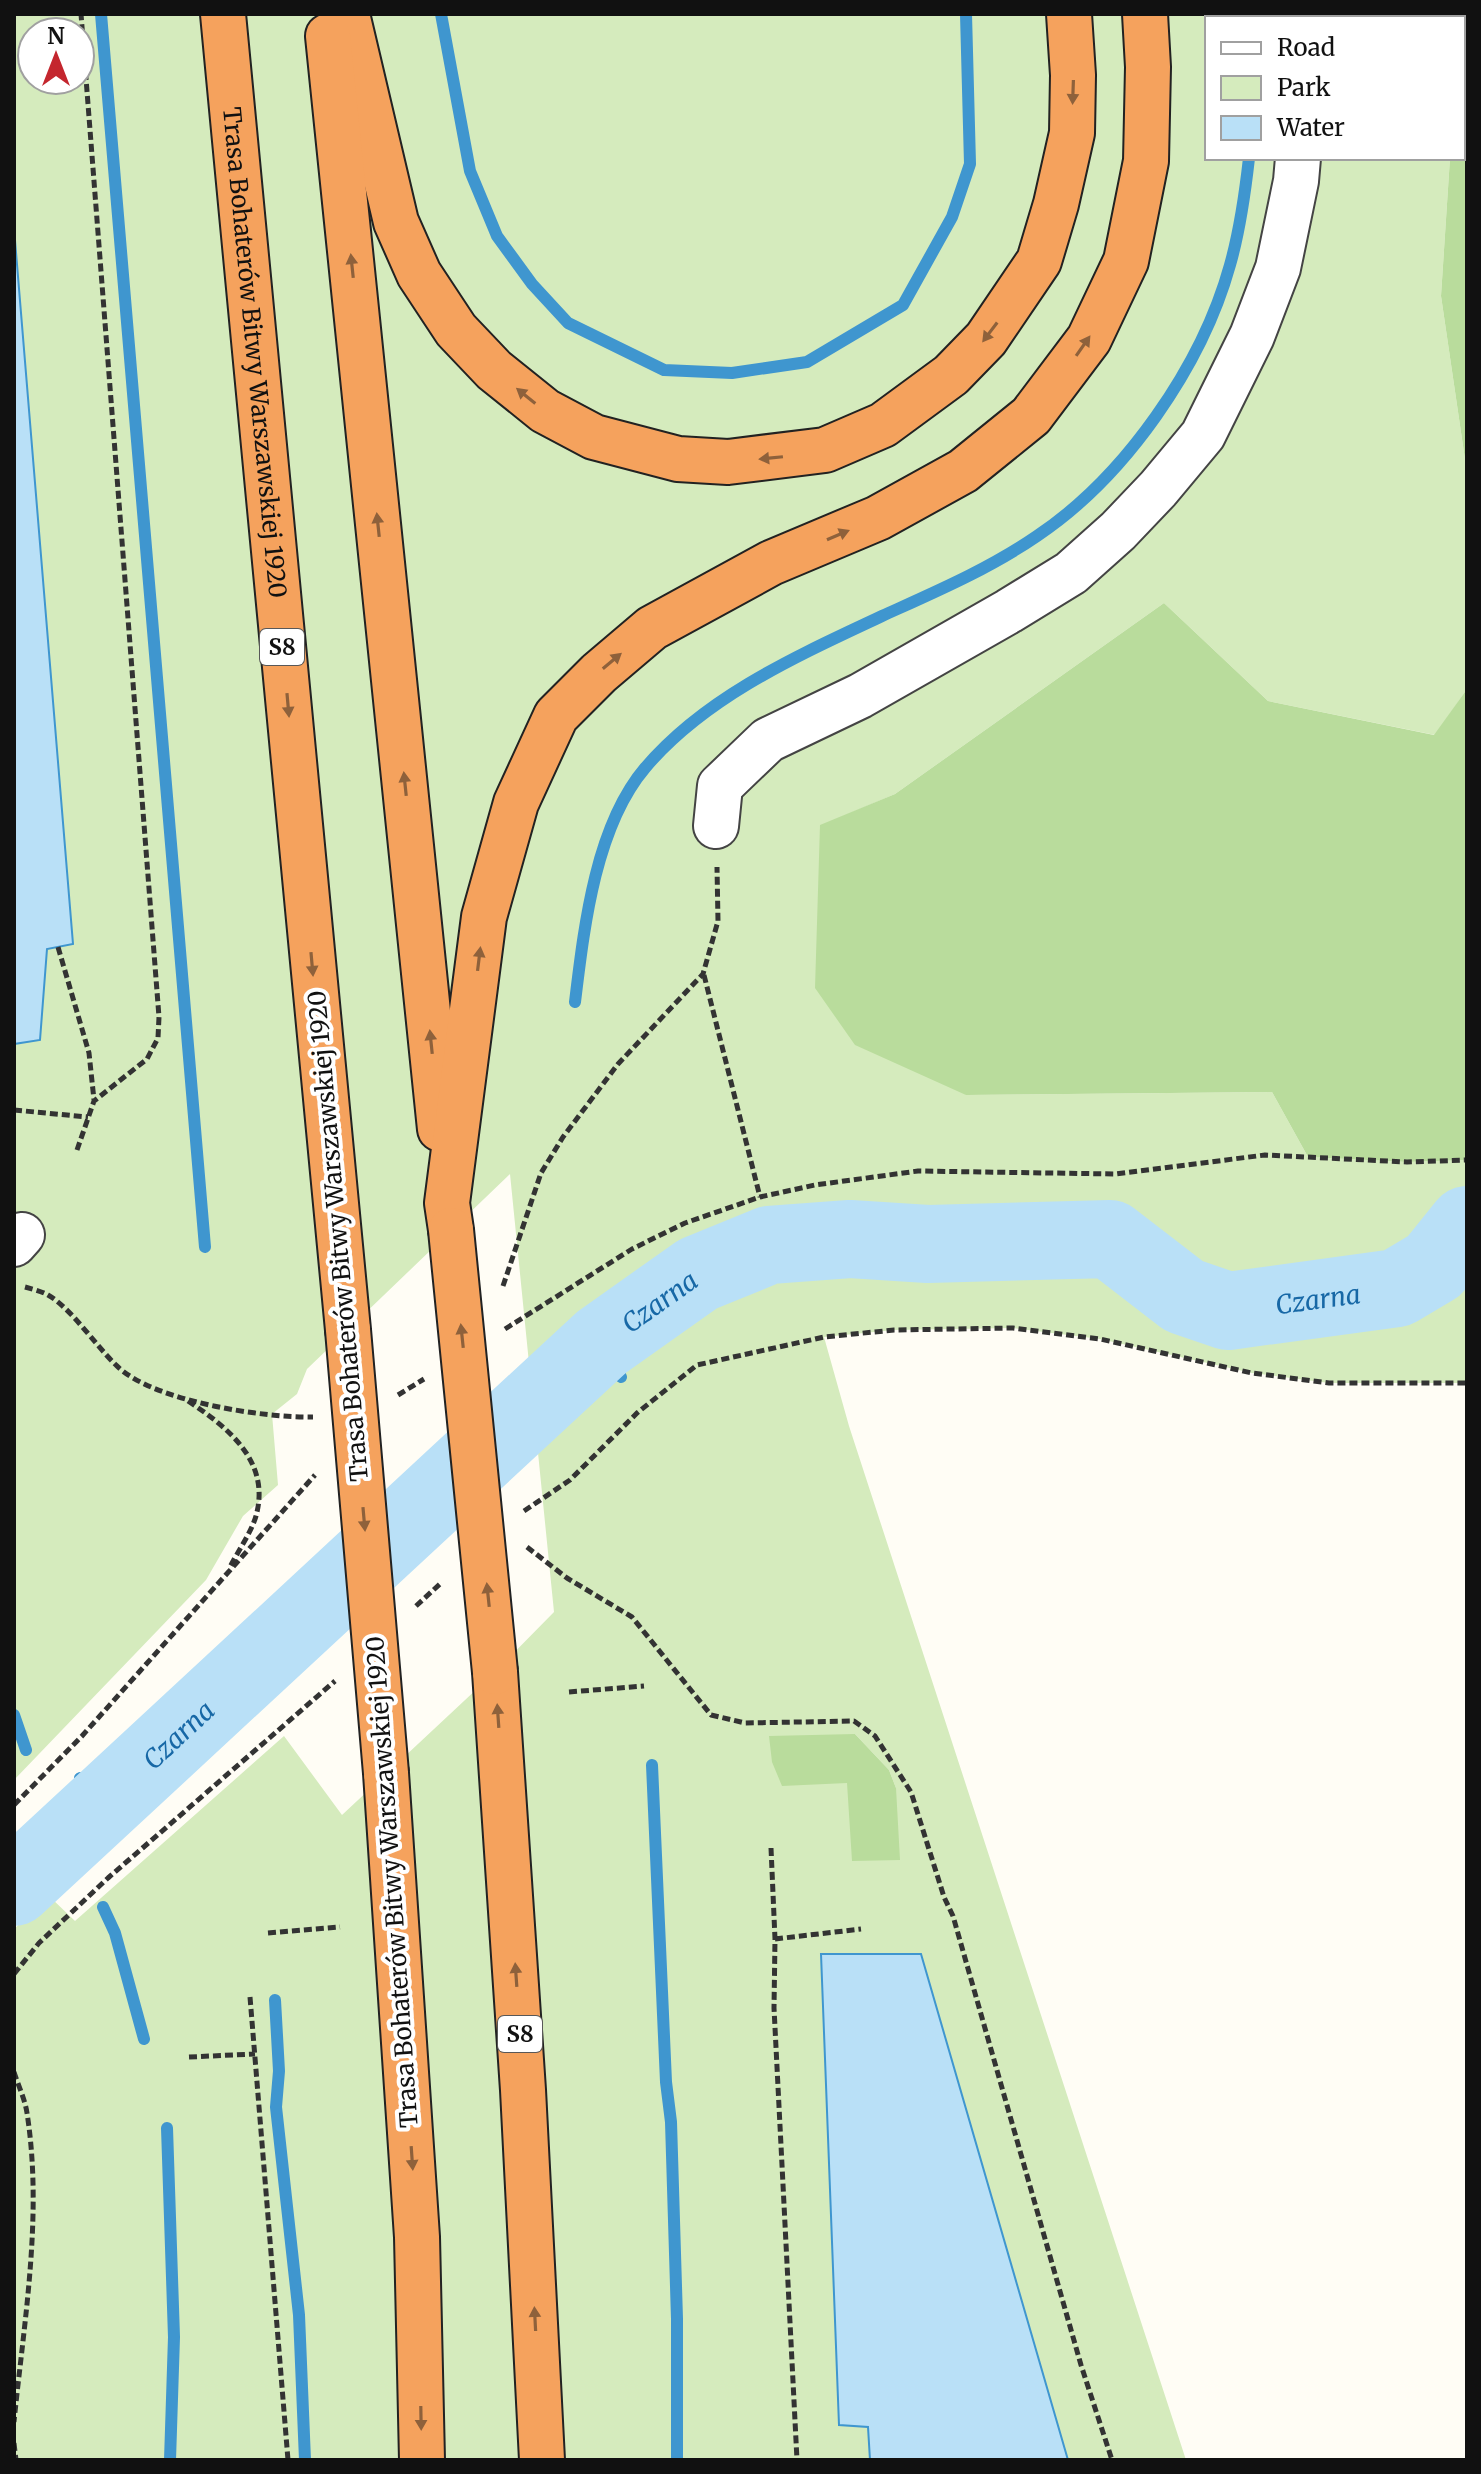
<svg xmlns="http://www.w3.org/2000/svg" width="1481" height="2474" font-family="Merriweather,serif">
  <rect width="100%" height="100%" fill="#fffdf5"/>
  <path fill="#d5ebbd" fill-rule="evenodd" d="M14,14H1459V18H1207V158H1450L1441,296L1467,473V689L1435,735L1268,701L1164,603L895,794L820,826L966,1095L1272,1092L1308,1157L1407,1162L1467,1160V1383H1329L1252,1373L1100,1339L1013,1328L894,1330L824,1337L849,1426L1186,2460H14V1929L49,1896L75,1921L284,1736L342,1815L495,1672L554,1612L510,1174L307,1369L297,1394L272,1414L278,1485L243,1516L206,1580L14,1780ZM32,32H80V80H32ZM855,1734L889,1770L896,1788L847,1783Z"/>
  <path fill="#b9dc9c" d="M1459,14H1467V473L1441,296L1450,158H1463V18H1459Z
    M1164,603L1268,701L1434,735L1467,689V1160L1407,1162L1308,1157L1272,1092L966,1095L855,1045L815,988L820,825L895,794Z
    M855,1734L889,1770L896,1788L900,1860L852,1861L847,1783L782,1786L772,1762L769,1736Z"/>
  <path fill="#b9e0f7" stroke="#3f96cf" stroke-width="2" d="M14,228L73,944L47,949L40,1040L14,1044Z
    M821,1954H921L1068,2460H870L868,2427L839,2425Z"/>
  <g fill="none" stroke-linecap="round" stroke-linejoin="round">
    <path stroke="#3f96cf" stroke-width="12" d="M101,14L205,1247
      M441,14L470,171L497,236L532,284L568,323L664,370L732,373L807,362L903,305L952,217L970,164L966,14
      M1253,14V18
      M575,1002C584,928 595,827 645,768C706,696 799,655 882,616C935,592 989,569 1037,536C1125,477 1202,366 1230,265C1240,230 1245,194 1249,158
      M698,1252V1274
      M602,1342L621,1377
      M14,1715L26,1750
      M652,1765L666,2082L671,2122L677,2319V2460
      M70,1867L83,1792L80,1778
      M103,1907L115,1933L144,2039
      M275,2000L279,2071L276,2107L299,2315L305,2460
      M167,2128L174,2337L170,2460"/>
    <path stroke="#b9e0f7" stroke-width="78" id="s1" d="M14,1887L602,1342L698,1274L769,1245L850,1239L928,1244L1110,1239L1184,1296L1228,1311L1397,1288L1434,1266L1467,1225"/>
    <defs>
      <path id="minor" d="M1311,18L1312,14
        M716,826L720,786L768,740L860,696L1009,611L1071,573L1118,531L1158,489L1203,435L1252,336L1278,268L1296,181L1298,158
        M14,1244L22,1235"/>
      <g id="highway">
        <path id="s2" d="M223,14L348,1330"/>
        <path d="M347,14L396,222L419,274L456,330L494,370L545,411L594,437L678,459L728,462L825,450L883,425L951,375L986,339L1039,261L1056,204L1072,133L1073,75L1069,14"/>
        <path d="M328,36L440,1129"/>
        <path d="M451,1230L447,1203L484,917L516,803L556,716L599,673L652,628L771,563L878,518L963,471L1031,416L1089,339L1126,261L1146,161L1148,67L1145,14"/>
        <path d="M495,1672L523,2090L542,2460"/>
        <path d="M386,1773L417,2237L422,2460"/>
      </g>
    </defs>
    <use href="#minor" stroke="#444" stroke-width="48"/>
    <use href="#highway" stroke="#222" stroke-width="48"/>
    <path stroke="#333" stroke-width="5" stroke-dasharray="8 4" stroke-linecap="butt" d="M58,947L89,1053L94,1100
      M704,975L760,1197
      M14,1110L88,1117
      M77,1150L94,1101L147,1059L158,1038L159,1017L81,14
      M503,1286L541,1173L563,1137L618,1064L703,974L718,921L717,867
      M25,1287C32,1289 41,1291 48,1295C71,1308 96,1346 116,1365C151,1401 263,1418 313,1417
      M505,1329L632,1249L685,1223L760,1197L815,1185L918,1171L1115,1174L1265,1155L1407,1162L1467,1160
      M398,1395L424,1379
      M188,1401C229,1428 271,1462 256,1516C251,1533 238,1551 230,1567
      M524,1511L570,1480L637,1413L697,1365L824,1337L894,1330L1013,1328L1100,1339L1252,1373L1329,1383H1467
      M527,1547L567,1578L632,1617L711,1715L745,1723L854,1721L875,1736L911,1792L944,1897L953,1916L1081,2365L1112,2460
      M416,1606L441,1583
      M569,1692L644,1686
      M14,1805L82,1736L315,1475
      M771,1848L775,1939L774,2008L797,2460
      M268,1933L340,1927
      M775,1939L861,1929
      M14,1974L39,1943L108,1878L335,1681
      M250,1997L288,2460
      M189,2057L255,2054
      M14,2072C18,2085 25,2099 27,2113C43,2215 24,2321 14,2422
      M14,2443L16,2460"/>
    <use href="#minor" stroke="#fff" stroke-width="44"/>
    <use href="#highway" stroke="#f5a25d" stroke-width="44"/>
    <defs>
      <path id="highway-bridge" d="M451,1230L495,1672
        M348,1330L386,1773"/>
    </defs>
    <use href="#highway-bridge" stroke="#222" stroke-width="48" stroke-linecap="butt"/>
    <use href="#highway-bridge" stroke="#f5a25d" stroke-width="44"/>
  </g>
  <defs><path id="oneway-solid" d="M-6-.8H1V-3.2L6.5 0L1 3.2V.8H-6Z" transform="scale(2)"/></defs>
  <g fill="#8e613b">
    <use href="#oneway-solid" transform="translate(1073 92) rotate(92)"/>
    <use href="#oneway-solid" transform="translate(352 266) rotate(-96)"/>
    <use href="#oneway-solid" transform="translate(990 332) rotate(127)"/>
    <use href="#oneway-solid" transform="translate(1083 346) rotate(-55)"/>
    <use href="#oneway-solid" transform="translate(526 396) rotate(-141)"/>
    <use href="#oneway-solid" transform="translate(771 458) rotate(174)"/>
    <use href="#oneway-solid" transform="translate(378 525) rotate(-96)"/>
    <use href="#oneway-solid" transform="translate(838 535) rotate(-23)"/>
    <use href="#oneway-solid" transform="translate(612 661) rotate(-40)"/>
    <use href="#oneway-solid" transform="translate(288 705) rotate(85)"/>
    <use href="#oneway-solid" transform="translate(405 784) rotate(-96)"/>
    <use href="#oneway-solid" transform="translate(479 959) rotate(-83)"/>
    <use href="#oneway-solid" transform="translate(312 964) rotate(85)"/>
    <use href="#oneway-solid" transform="translate(431 1042) rotate(-96)"/>
    <use href="#oneway-solid" transform="translate(462 1336) rotate(-96)"/>
    <use href="#oneway-solid" transform="translate(364 1519) rotate(85)"/>
    <use href="#oneway-solid" transform="translate(488 1595) rotate(-96)"/>
    <use href="#oneway-solid" transform="translate(498 1716) rotate(-94)"/>
    <use href="#oneway-solid" transform="translate(516 1975) rotate(-94)"/>
    <use href="#oneway-solid" transform="translate(412 2158) rotate(86)"/>
    <use href="#oneway-solid" transform="translate(535 2319) rotate(-93)"/>
    <use href="#oneway-solid" transform="translate(421 2418) rotate(89)"/>
  </g>
  <g text-anchor="middle" dominant-baseline="central" stroke-width="8" stroke-linejoin="round" paint-order="stroke">
    <g fill="#fff" stroke="#585858" stroke-width="2">
      <rect x="260" y="629" width="44" height="36" rx="6"/>
      <rect x="498" y="2016" width="44" height="36" rx="6"/>
    </g>
    <g font-size="22" font-weight="bold" fill="#111">
      <text x="282" y="647">S8</text>
      <text x="520" y="2034">S8</text>
    </g>
    <g font-size="24" fill="#111" stroke="#fff">
      <text stroke="none"><textPath href="#s2" startOffset="340">Trasa Bohaterów Bitwy Warszawskiej 1920</textPath></text>
      <text transform="translate(338 1236) rotate(-95)">Trasa Bohaterów Bitwy Warszawskiej 1920</text>
      <text transform="translate(392 1882) rotate(-94)">Trasa Bohaterów Bitwy Warszawskiej 1920</text>
    </g>
    <g font-size="26" font-style="italic" fill="#1768a6" stroke="#fff">
      <text stroke="none"><textPath href="#s1" startOffset="1568">Czarna</textPath></text>
      <text stroke="none"><textPath href="#s1" startOffset="872">Czarna</textPath></text>
      <text stroke="none"><textPath href="#s1" startOffset="224">Czarna</textPath></text>
    </g>
  </g>
  <rect width="1481" height="2474" fill="none" stroke="#111111" stroke-width="32"/>
  <rect x="1205" y="16" width="260" height="144" fill="#ffffff" stroke="#a0a0a0" stroke-width="2"/>
  <rect x="1221" y="42" width="40" height="12" fill="#ffffff" stroke="#a0a0a0" stroke-width="2"/>
  <text x="1277" y="56" font-size="24" fill="#111111">Road</text>
  <rect x="1221" y="76" width="40" height="24" fill="#d5ebbd" stroke="#a0a0a0" stroke-width="2"/>
  <text x="1277" y="96" font-size="24" fill="#111111">Park</text>
  <rect x="1221" y="116" width="40" height="24" fill="#b9e0f7" stroke="#a0a0a0" stroke-width="2"/>
  <text x="1277" y="136" font-size="24" fill="#111111">Water</text>
  <g transform="translate(56 56)"><circle r="38" fill="#ffffff" stroke="#a0a0a0" stroke-width="2"/>
  <path d="M0-6L14 30L0 20L-14 30Z" fill="#c4262e"/>
  <text y="-12" font-size="22" font-weight="bold" text-anchor="middle" fill="#111111">N</text>
  </g>
</svg>
